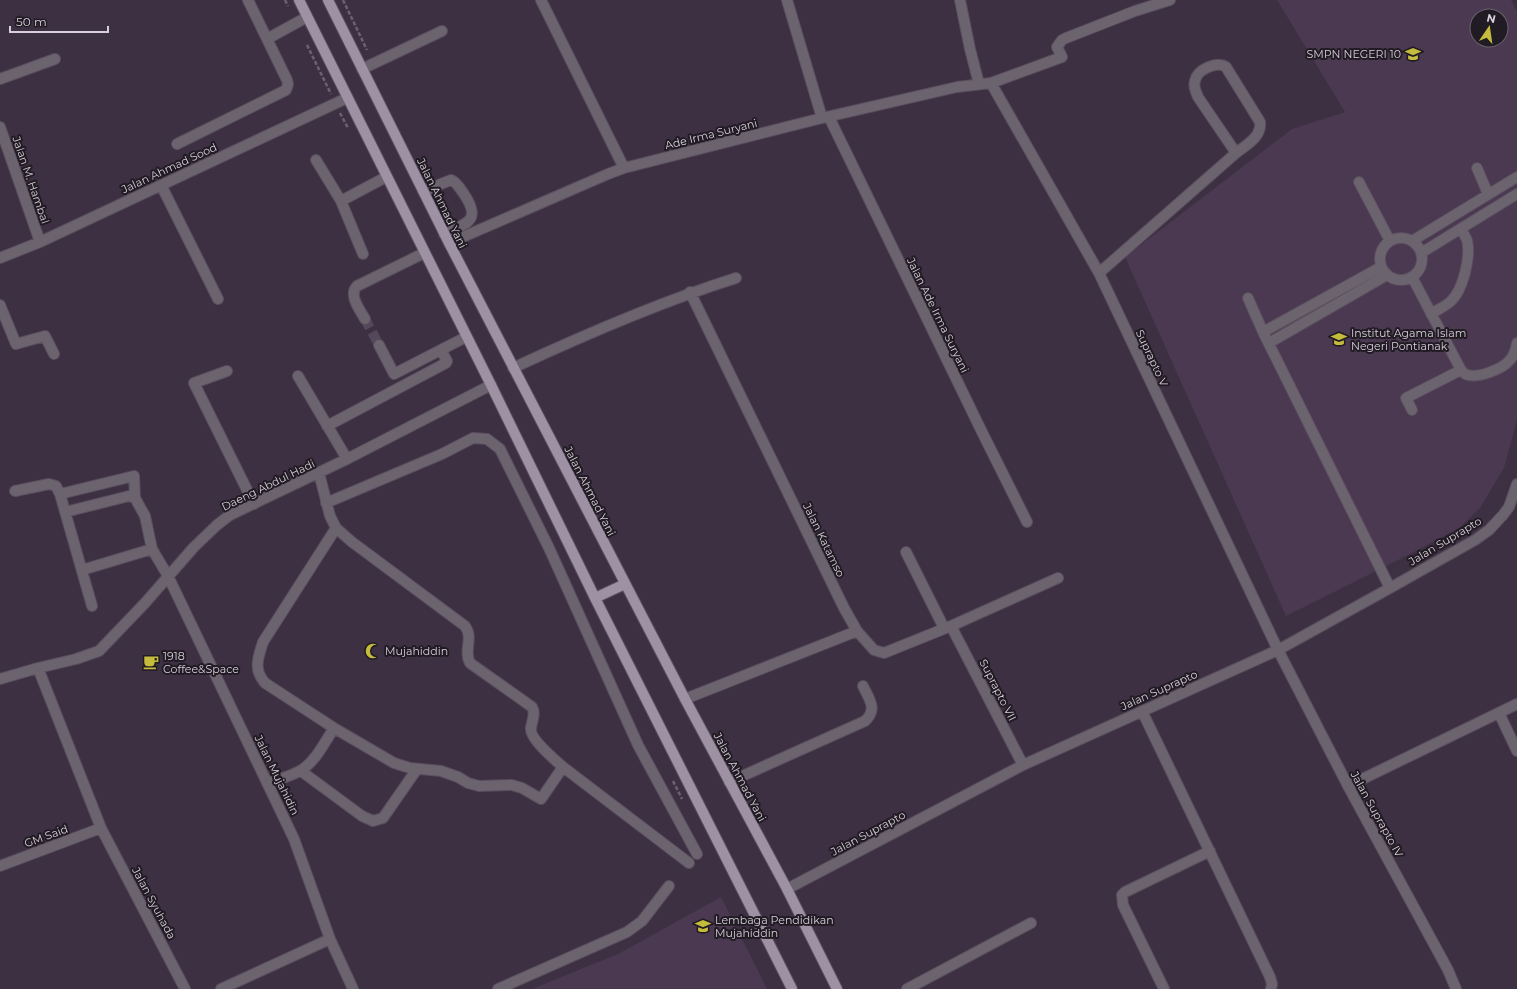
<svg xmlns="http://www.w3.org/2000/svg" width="1517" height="989" font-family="Montserrat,sans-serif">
  <rect width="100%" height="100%" fill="#3d3043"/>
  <path fill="#4a3951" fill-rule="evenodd" d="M1277,0H1511L1517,11V420L1504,468L1480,508L1459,528L1412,553L1286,616L1125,257L1292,129L1345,112ZM1477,16H1501V40H1477Z
    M721,897L767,989H532L618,954Z"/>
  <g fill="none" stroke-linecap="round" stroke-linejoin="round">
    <path stroke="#54485a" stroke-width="10" stroke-dasharray="10 5" stroke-linecap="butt" d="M365,319L379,345"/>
    <defs>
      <path id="minor" d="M541,0L624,168
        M787,0L822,118
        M960,0L970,49L979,84
        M267,39L307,17
        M362,69L442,31
        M0,79L55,59
        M991,83L1099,273L1278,650L1348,786L1448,970L1456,989
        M829,117L982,432L1027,522
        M0,127L40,242
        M177,144L286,90L288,84L287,80L248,0
        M316,160L341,201
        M1477,168L1488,194
        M1359,182L1390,241
        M161,185L218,299
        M423,191L451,180C457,182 460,189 464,194C482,221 467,223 444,234
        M1380 259a21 21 0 1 1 42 0a21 21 0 1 1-42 0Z
        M1412,241L1517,177
        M449,243L608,174L624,168L822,118L957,87L991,83L1062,57L1057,47L1062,40L1066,38L1135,11L1170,0
        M1421,253L1517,194
        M363,254L341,201L386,177
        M0,258L40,242L347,98
        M1099,273L1236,153L1198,97C1196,92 1193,86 1195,81C1197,69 1217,61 1226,67L1260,122C1262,137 1246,145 1236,153
        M1412,277L1461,370C1463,372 1465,375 1468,375C1479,378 1502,369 1509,361C1514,356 1516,349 1517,343
        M1248,298L1263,332L1390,588
        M0,305L16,344L45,336L54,354
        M1431,314C1437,310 1444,307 1450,302C1463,291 1471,257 1467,240C1465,236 1463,232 1461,229
        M365,319C360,310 348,295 357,286L424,253
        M1263,332L1381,267
        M1269,343L1387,275
        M379,345L394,374L466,337
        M513,368C586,334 660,302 736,278
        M227,371L194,383L254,504
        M298,376L347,459
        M1412,410L1406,398L1461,370
        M327,426L446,363L447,361L441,350
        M319,473L330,516L336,528L352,542L465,626C474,638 463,651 470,663L532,707C536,714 532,720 531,728C529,738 555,760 563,767L689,863
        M15,491L49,484L56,486L60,494L92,606
        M60,494L134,476L135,498
        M326,503L442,454L473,438L487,439L500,449L549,548L638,745L697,854
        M65,512L129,496L135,498L145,516L152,549L168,576L294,839L330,939L353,989
        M336,528L263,642C258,658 253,669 265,683L334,728L394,763L410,768L441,771L458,777L468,783L479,786L512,785L522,788L541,799L563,767
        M906,552L944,628
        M82,570L152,549
        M951,626L1023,765
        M857,631L874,650L884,653L951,626L1058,578
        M38,668L101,828L185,989
        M0,679L38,668L76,659L99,651L145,603L194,547L217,525L230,515L347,459L491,385
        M685,699L857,631L844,608L690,292
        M1142,711L1270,977L1272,984L1271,989
        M1499,713L1517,751
        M301,771L362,816L373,821L383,818L417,769
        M729,782L865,721C878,709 869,699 863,686
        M267,783C279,779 293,776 303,769C316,760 325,742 334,728
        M1348,786L1517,704
        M0,866L101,828
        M787,889L1023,765L1278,650L1390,588L1475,540L1489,530L1503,515L1509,507L1517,484
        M221,989L330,939
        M498,989L627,932L642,921L669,886
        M907,989L1031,923
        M1164,989L1123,905L1122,895L1125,892L1210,851"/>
      <path id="major" d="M299,0L491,385L595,598L792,989
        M328,0L449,243L685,699L787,889L837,989
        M595,598L625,584"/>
    </defs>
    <use href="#minor" stroke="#594d5e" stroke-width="12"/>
    <use href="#major" stroke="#594d5e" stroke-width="12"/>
    <path stroke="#6c6071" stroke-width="2.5" stroke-dasharray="4 2" stroke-linecap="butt" d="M285,0L288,6
      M343,0L367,50
      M307,45L331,94
      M340,113L348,128
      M673,781L682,799"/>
    <use href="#minor" stroke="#6b646e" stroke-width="10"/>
    <use href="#major" stroke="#9e91a4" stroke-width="10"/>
  </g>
  <defs>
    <symbol id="school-bare" viewBox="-9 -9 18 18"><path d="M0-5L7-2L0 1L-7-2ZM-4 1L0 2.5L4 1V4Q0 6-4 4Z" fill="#c5bc3d" stroke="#211b23" stroke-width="2.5" paint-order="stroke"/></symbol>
    <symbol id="university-bare" viewBox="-9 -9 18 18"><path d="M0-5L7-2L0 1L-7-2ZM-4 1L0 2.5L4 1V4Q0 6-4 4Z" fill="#c5bc3d" stroke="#211b23" stroke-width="2.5" paint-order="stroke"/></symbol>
    <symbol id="mosque-bare" viewBox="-9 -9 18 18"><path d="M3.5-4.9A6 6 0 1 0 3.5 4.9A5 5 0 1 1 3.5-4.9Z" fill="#c5bc3d" stroke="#211b23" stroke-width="2.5" paint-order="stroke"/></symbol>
    <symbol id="cafe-bare" viewBox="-9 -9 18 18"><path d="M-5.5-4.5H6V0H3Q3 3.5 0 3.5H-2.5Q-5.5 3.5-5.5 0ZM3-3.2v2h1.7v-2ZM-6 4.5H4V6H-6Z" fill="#c5bc3d" stroke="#211b23" stroke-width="2.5" paint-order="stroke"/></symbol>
  </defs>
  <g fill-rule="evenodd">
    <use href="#school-bare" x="1402" y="43" width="22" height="22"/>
    <use href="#university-bare" x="1328" y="328" width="22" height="22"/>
    <use href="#mosque-bare" x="362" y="640" width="22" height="22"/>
    <use href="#cafe-bare" x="140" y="651" width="22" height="22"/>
    <use href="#school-bare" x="692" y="915" width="22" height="22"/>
  </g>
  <g text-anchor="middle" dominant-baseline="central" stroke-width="4" stroke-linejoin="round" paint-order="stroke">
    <g font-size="11" fill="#d7cfdb" stroke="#211b23" text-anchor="start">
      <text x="1401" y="54" text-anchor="end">SMPN NEGERI 10</text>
      <text x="1351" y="333">Institut Agama Islam<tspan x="1351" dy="13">Negeri Pontianak</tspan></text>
      <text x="385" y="651">Mujahiddin</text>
      <text x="163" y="656">1918<tspan x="163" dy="13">Coffee&amp;Space</tspan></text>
      <text x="715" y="920">Lembaga Pendidikan<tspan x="715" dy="13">Mujahiddin</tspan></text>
    </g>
    <g font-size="11" fill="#d7cfdb" stroke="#211b23">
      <text transform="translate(711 134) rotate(-14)">Ade Irma Suryani</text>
      <text transform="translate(169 168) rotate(-25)">Jalan Ahmad Sood</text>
      <text transform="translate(31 180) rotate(71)">Jalan M. Hambal</text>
      <text transform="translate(442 203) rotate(64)">Jalan Ahmad Yani</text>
      <text transform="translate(938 315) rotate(64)">Jalan Ade Irma Suryani</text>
      <text transform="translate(1152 358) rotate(65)">Suprapto V</text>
      <text transform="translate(268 485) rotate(-26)">Daeng Abdul Hadi</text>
      <text transform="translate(590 491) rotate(63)">Jalan Ahmad Yani</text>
      <text transform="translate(824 540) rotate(64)">Jalan Katamso</text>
      <text transform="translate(1445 541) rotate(-31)">Jalan Suprapto</text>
      <text transform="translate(998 690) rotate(63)">Suprapto VII</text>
      <text transform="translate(1159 690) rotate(-24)">Jalan Suprapto</text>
      <text transform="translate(277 775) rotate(64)">Jalan Mujahidin</text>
      <text transform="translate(740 777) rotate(62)">Jalan Ahmad Yani</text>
      <text transform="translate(1377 814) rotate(61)">Jalan Suprapto IV</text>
      <text transform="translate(868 833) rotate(-28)">Jalan Suprapto</text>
      <text transform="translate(46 836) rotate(-20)">GM Said</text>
      <text transform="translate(154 903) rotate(62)">Jalan Syuhada</text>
    </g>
  </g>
  <g transform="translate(1489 28) rotate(13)"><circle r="19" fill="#211b23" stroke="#6a636d"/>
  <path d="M0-3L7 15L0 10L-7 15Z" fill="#c5bc3d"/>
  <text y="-6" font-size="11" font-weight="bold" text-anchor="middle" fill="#d7cfdb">N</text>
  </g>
  <path d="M10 26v6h98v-6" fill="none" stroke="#d7cfdb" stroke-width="2"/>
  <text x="16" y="26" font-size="12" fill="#d7cfdb" stroke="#211b23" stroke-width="3" paint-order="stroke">50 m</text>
</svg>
